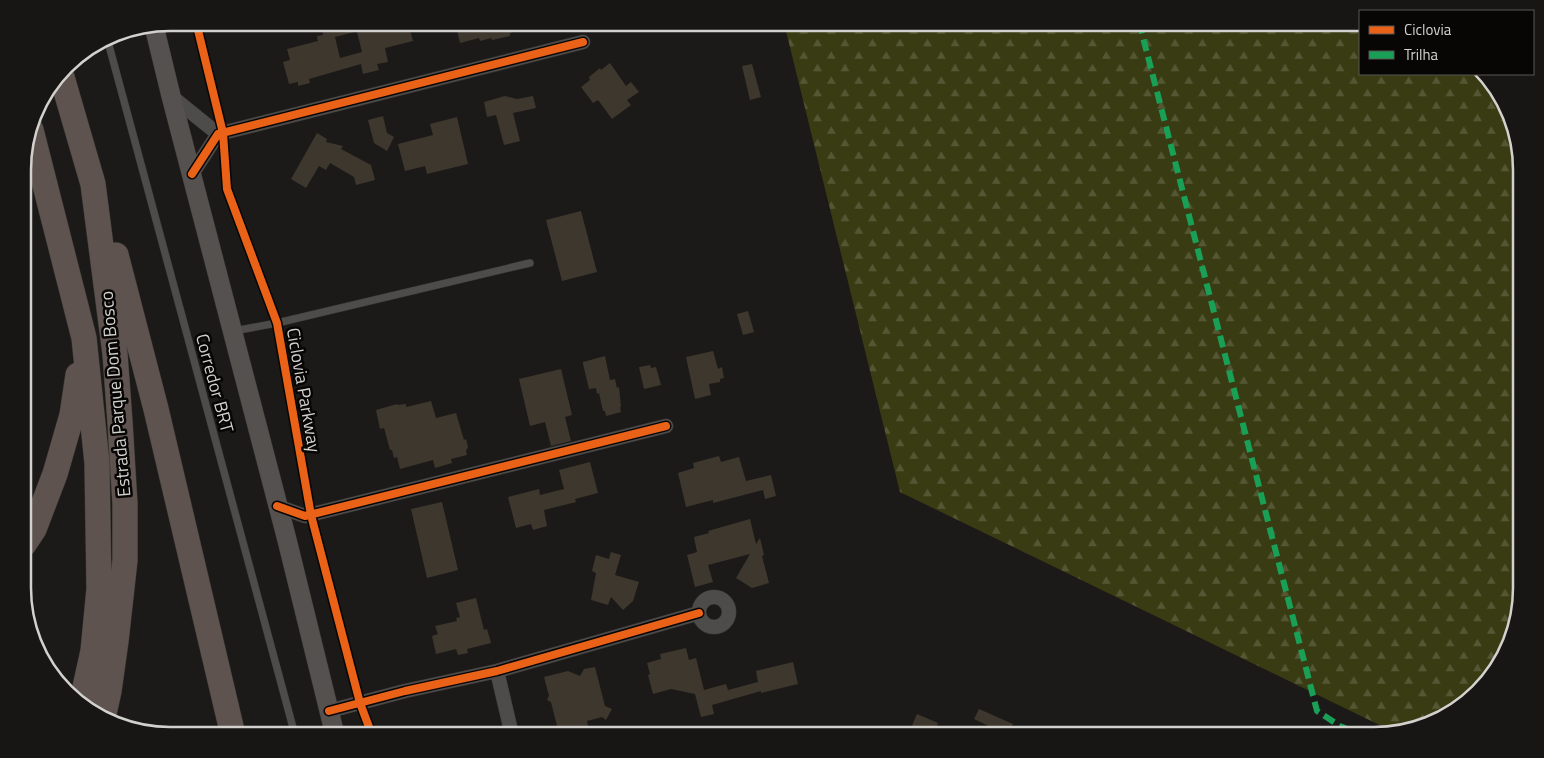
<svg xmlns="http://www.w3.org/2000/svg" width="1544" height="758" font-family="'Titillium Web',sans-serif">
  <defs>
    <pattern id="forest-firs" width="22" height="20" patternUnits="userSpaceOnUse" patternTransform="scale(1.25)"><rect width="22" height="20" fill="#393c13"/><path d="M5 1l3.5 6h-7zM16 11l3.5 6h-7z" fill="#555734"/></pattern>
  </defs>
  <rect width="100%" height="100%" fill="#1c1a18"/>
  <path fill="url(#forest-firs)" d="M784,23H1360V74H1483L1491,81L1520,151L1521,588L1506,653L1456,711L1394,732L900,492Z"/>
  <path fill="#3d372d" d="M320,22H356L358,31L335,37L340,58L362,52L357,32L389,22H408L413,41L385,48L388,62L377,64L379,70L363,74L361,64L309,79L310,83L298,86V82L289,84L283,62L290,60L287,49L318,41L317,36L323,35Z
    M455,22H538V26L510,33V36L492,40L491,38L480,41L479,38L460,43Z
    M610,63L626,86L631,82L639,92L627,100L631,105L612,119L598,100L593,103L581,87L590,80L589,77L600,68L601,70Z
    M752,64L761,97L750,100L742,66Z
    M505,96L517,99L533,96L536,108L513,113L520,141L504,145L496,115L487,117L484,102Z
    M383,116L387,133L394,137L387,151L374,143L368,120Z
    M457,117L468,164L427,174L425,166L405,171L398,144L433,135L430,124Z
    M317,133L327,139L326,142L343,146L341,149L371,165L375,180L356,185L354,177L330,163L326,170L319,166L306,188L291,179Z
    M581,211L597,272L562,281L546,220Z
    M748,311L754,332L743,335L737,314Z
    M713,351L718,369L722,367L724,378L720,379V382L709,384L711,395L695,399L686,357Z
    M605,356L610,380L615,379L617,388L619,387L621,407H620L621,412L606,416L605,411H603L599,393L597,394L596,388L589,389L583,364V362Z
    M650,365L651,368L656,367L661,385L644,389L639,367Z
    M561,369L572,415L565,417L571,441L551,446L545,422L530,426L519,379Z
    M431,401L436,418L456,413L464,440L466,439L468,447L466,451L467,455L451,459L452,463L435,468L433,460L400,469L397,457L394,458L392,450H390L384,428L380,429L376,410L397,404V405L406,404V407Z
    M719,456L721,462L739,457L746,481L771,475L776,496L765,499L763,490L713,503V500L686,507L678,473L694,468L693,463Z
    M590,462L598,493L575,499L576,502L544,510L547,526L533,530L531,524L516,528L508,497L539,489L540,495L564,489L559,470Z
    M442,502L458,570L427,578L411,509Z
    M750,519L756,544L760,538L764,555L762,556L769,583L752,588L736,578L750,554L708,565L713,582L695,587L687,555L697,552L694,537L709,533L708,531Z
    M611,552L621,555L615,575L639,582L633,601L623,610L611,597L608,605L591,600L596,573L592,571L596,555L609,559Z
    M476,598L484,630L487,629L491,643L467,649L468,653L458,655L456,649L436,654L432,636L438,634L435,626L457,621L456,618L460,617L456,603Z
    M686,648L689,660L696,658L704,690L726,684L728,690L758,682L756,671L793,662L798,684L761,693V691L712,705L714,714L701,717L695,694L671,689L653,694L648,675L650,674L647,663L661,659L660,654Z
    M595,667L605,706L612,709L606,720L602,717L587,721L588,726L559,734L551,702L547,700L549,696L544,677L568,671L580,676L584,669Z
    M979,709L1013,724L1008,735H999V731L974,719Z
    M917,714L938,723L933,735H908Z"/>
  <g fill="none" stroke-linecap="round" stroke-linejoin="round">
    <defs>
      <path id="lane" d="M107,38L295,735
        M234,331L277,323L530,263"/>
      <path id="street" d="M171,96L218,134
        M192,174L218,134L583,42
        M277,506L305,516L666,426
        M699 612a15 15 0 1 1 30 0a15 15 0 1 1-30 0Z
        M497,671L512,735
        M329,711L405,691L497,671L699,613"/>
      <path id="secondary" d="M154,26L171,96L287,540L335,735"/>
      <path id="highway" d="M61,74L93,184L115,354L120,422L125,504V560L116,641L109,691L103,718
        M31,130L84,338L97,463L99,589L93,651L82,701
        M116,255L156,409L233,735
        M24,544L34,529L55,474L72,415L78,375"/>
    </defs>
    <use href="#lane" stroke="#373634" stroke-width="8"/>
    <use href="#street" stroke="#373634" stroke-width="15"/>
    <use href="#secondary" stroke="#373634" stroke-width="20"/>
    <use href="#highway" stroke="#373634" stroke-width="26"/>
    <use href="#lane" stroke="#4d4c4a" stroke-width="7"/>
    <use href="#street" stroke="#4d4c4a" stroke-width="14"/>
    <use href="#secondary" stroke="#54514e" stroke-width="19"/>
    <use href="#highway" stroke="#5e534e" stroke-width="25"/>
    <path stroke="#1a9f57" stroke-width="6" stroke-dasharray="12 6" stroke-linecap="butt" d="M1139,22L1317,711L1340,726L1361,735"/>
    <defs>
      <path id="cycleway" d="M196,22L223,133L227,189L277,323L311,515L360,703L372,735
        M192,174L218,134L583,42
        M277,506L305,516L666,426
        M329,711L405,691L497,671L699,613"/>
    </defs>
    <use href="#cycleway" stroke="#070605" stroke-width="11"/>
    <use href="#cycleway" stroke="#ea6118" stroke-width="8"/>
  </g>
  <g text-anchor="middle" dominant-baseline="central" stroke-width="5" stroke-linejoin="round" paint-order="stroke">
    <g font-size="18" fill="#d2d1ce" stroke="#070605">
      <text transform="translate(215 383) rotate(75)">Corredor BRT</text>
      <text transform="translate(304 390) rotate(80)">Ciclovia Parkway</text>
      <text transform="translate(115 394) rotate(-95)">Estrada Parque Dom Bosco</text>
    </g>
  </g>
  <path d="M0 0H1544V758H0ZM170 31H1374A139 139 0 0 1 1513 170V588A139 139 0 0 1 1374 727H170A139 139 0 0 1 31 588V170A139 139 0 0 1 170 31Z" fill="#171615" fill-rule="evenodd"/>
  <path fill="none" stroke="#d2d1ce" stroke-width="2.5" d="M170 31H1374A139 139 0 0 1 1513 170V588A139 139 0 0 1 1374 727H170A139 139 0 0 1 31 588V170A139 139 0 0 1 170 31Z"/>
  <rect x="1359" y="10" width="175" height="65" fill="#070605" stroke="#585755"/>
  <rect x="1369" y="26" width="25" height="8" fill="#ea6118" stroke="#585755"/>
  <text x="1404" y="35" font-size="15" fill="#d2d1ce">Ciclovia</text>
  <rect x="1369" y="51" width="25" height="8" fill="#1a9f57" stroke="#585755"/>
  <text x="1404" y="60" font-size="15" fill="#d2d1ce">Trilha</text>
</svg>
